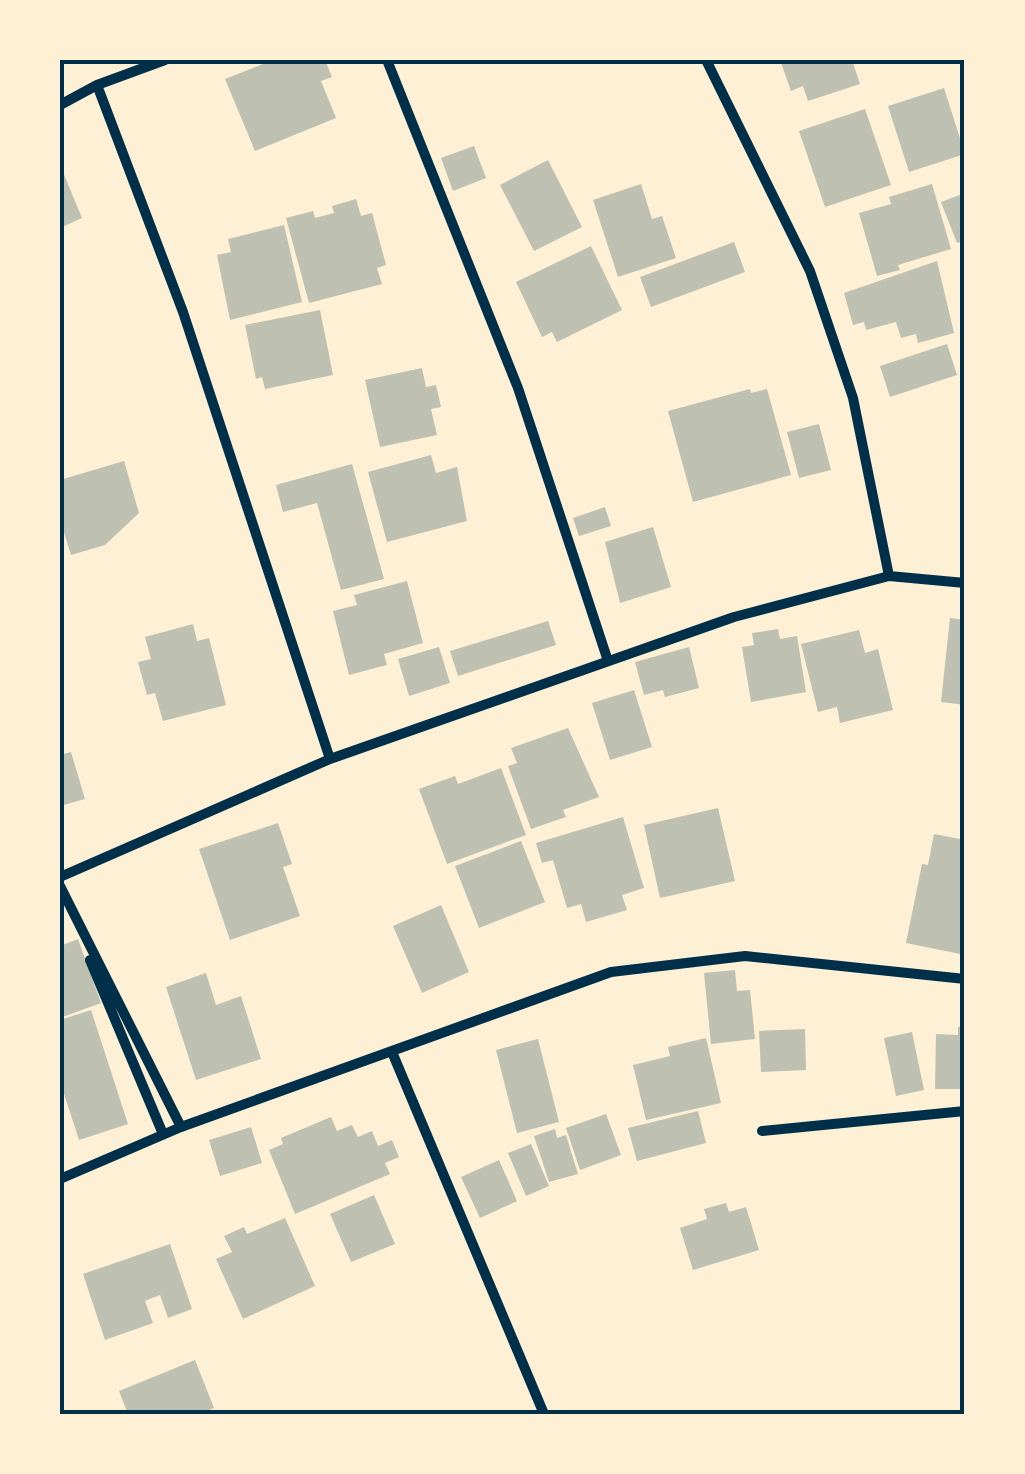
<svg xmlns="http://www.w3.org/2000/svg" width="1025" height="1474" font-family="Bitter,serif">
  <rect width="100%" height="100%" fill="#fdf0d5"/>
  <path fill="#bec0b2" d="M273,60H325L332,77L321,81L336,118L255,151L225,79Z
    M780,60H852L860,84L808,101L803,86L791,91Z
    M944,88L965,154L909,172L888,106Z
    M865,109L891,185L825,207L799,131Z
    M474,146L486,178L453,191L441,158Z
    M548,160L582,227L534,251L500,185Z
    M63,172L82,218L60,228V174Z
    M641,184L652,219L662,216L676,258L618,277L593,200Z
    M932,184L951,249L898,265L900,270L877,276L859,213L891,204L889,197Z
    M965,193V240L957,243L941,202Z
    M356,199L361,216L372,213L386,265L377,268L382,284L309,303L286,218L313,211L315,218L334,213L332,206Z
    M284,225L302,302L230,320L217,255L231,252L228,239Z
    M734,242L745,272L651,307L640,277Z
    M591,246L622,310L557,342L552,332L542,337L516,282Z
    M937,261L954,333L918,343L916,334L901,338L896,322L866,330L864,322L853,325L844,293Z
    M320,310L333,375L265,389L262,377L256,379L245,325Z
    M947,344L957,375L890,397L880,366Z
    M422,368L426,387L436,385L441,407L431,409L437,435L380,447L365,380Z
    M750,389L751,393L767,389L791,475L693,502L668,411Z
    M819,424L831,470L799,478L787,432Z
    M431,455L436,473L457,467L467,521L387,542L368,472Z
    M124,461L139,513L105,545L71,555L60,519V480Z
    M352,464L384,579L341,590L317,503L283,512L276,485Z
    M605,507L611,526L579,536L573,518Z
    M653,527L671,587L620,603L605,542Z
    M407,581L423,643L384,654L387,665L349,675L333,611L357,605L354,595Z
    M950,618L965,620V705L941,702Z
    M548,621L556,645L458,676L450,651Z
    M193,624L197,641L209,638L226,705L163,721L155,693L147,695L138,662L151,659L145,637Z
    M778,629L780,639L797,636L806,692L751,702L742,647L754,645L752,633Z
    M859,630L865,653L878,649L893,710L840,723L837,707L818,712L801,644Z
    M439,647L450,683L409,696L398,659Z
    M689,647L699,688L665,697L663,690L644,695L635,662Z
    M634,690L652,747L610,760L592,703Z
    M568,728L599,797L563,810L566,817L531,829L508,766L517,763L511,748Z
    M71,752L85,799L60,806V755Z
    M501,768L526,835L447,864L419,789L455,776L458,784Z
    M718,808L735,881L660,898L644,825Z
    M623,817L644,888L622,895L627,910L586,922L581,904L567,908L553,860L542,863L536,843Z
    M278,823L292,864L283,867L300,916L230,940L199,849Z
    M934,834L965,840V955L906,943L922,864L928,865Z
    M521,841L545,902L479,928L455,866Z
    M441,905L469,972L422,993L393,926Z
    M78,939L101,1003L60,1018V946Z
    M735,970L737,991L750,990L755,1039L711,1044L704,973Z
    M206,973L216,1005L241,996L261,1059L196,1080L166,987Z
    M91,1010L128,1124L79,1140L60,1081V1020Z
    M965,1026V1089H935L936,1034L958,1035V1027Z
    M805,1029L806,1070L761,1072L759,1031Z
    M912,1032L924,1090L896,1096L884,1038Z
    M706,1038L721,1103L646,1120L633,1065L670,1056L668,1047Z
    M538,1039L559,1122L517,1133L496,1050Z
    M698,1111L706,1143L637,1161L628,1128Z
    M606,1114L621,1155L580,1170L566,1128Z
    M331,1117L337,1131L352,1125L358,1137L372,1131L378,1146L392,1140L399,1157L385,1163L390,1174L295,1214L269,1150L283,1144L281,1138Z
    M251,1127L262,1163L220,1176L209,1140Z
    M555,1129L557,1138L566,1135L578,1174L549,1182L534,1136Z
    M531,1144L549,1186L526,1196L508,1153Z
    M499,1160L517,1201L480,1218L461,1177Z
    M374,1195L395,1244L351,1262L330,1214Z
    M726,1203L729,1212L746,1207L759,1250L693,1270L680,1228L707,1219L704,1209Z
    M285,1218L315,1286L243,1319L216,1259L232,1252L224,1236L244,1227L247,1234Z
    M170,1244L192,1309L168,1318L160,1295L145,1301L153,1323L105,1340L83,1274Z
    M195,1360L214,1408L199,1414H128L119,1391Z"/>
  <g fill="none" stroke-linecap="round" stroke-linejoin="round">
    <path stroke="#003049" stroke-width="10" d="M387,60L518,388L607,658
      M706,60L810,271L853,398L889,576
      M97,85L183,312L330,759
      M60,105L97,85L165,60
      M60,877L330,759L734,617L889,576L965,583
      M60,886L181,1127
      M90,960L163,1134
      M392,1052L544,1414
      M762,1131L965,1111
      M60,1179L181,1127L611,972L745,956L965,979"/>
  </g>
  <rect width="1025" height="1474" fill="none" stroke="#fdf0d5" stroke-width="125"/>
  <rect x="62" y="62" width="900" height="1350" fill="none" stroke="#003049" stroke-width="4"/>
</svg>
